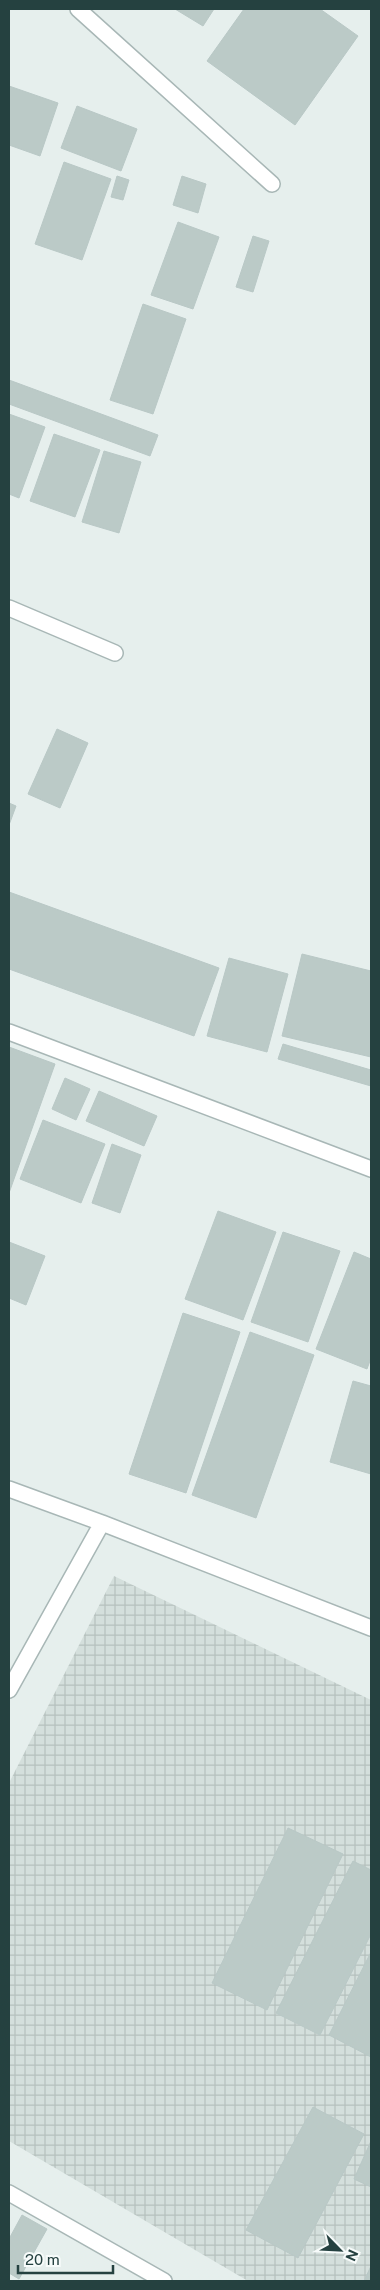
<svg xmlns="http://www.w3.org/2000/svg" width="380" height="2290" font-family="'Public Sans',sans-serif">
  <defs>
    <pattern id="industrial-grid" width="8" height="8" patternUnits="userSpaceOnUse" patternTransform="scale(1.25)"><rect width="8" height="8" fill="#d4dfdc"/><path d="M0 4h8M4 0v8" fill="none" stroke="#b6c1be"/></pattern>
  </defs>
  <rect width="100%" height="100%" fill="#e6efed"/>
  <path fill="url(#industrial-grid)" d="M114,1576L371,1700V2281H248L9,2141V1783Z"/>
  <path fill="#bbcac7" stroke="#b9c8c6" d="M175,9H214L203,26Z
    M244,9H320L358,36L295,125L207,61Z
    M9,86L58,103L40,156L9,145Z
    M77,106L137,129L121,171L61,148Z
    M64,162L111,179L82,260L35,244Z
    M117,176L129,180L123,200L111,197Z
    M182,176L206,184L198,213L173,205Z
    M178,222L219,237L193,309L151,295Z
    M253,236L269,241L253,292L236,287Z
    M143,304L186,319L153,414L110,400Z
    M9,380L158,435L150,456L9,404Z
    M9,414L45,427L19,498L9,494Z
    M54,434L100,450L75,517L30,501Z
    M104,451L141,462L119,533L82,522Z
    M57,729L88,743L60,808L28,794Z
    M9,803L16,806L9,825Z
    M9,892L219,968L194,1036L9,969Z
    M302,954L371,971V1057L282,1036Z
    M229,958L288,974L267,1052L207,1036Z
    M283,1044L371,1070V1086L278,1059Z
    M9,1047L55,1064L9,1193Z
    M65,1078L90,1089L76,1120L52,1109Z
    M99,1091L157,1116L144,1146L86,1121Z
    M43,1120L105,1144L81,1203L20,1179Z
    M112,1144L141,1155L120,1213L92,1203Z
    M218,1211L276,1232L243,1320L185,1299Z
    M283,1232L340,1251L308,1342L251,1322Z
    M9,1242L45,1256L26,1305L9,1298Z
    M354,1252L371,1259V1358L367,1369L316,1349Z
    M183,1313L240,1332L186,1493L129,1474Z
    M250,1332L314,1355L256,1518L192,1495Z
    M353,1381L371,1386V1474L330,1462Z
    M288,1828L343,1854L267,2010L212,1983Z
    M353,1861L371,1870V1934L320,2035L276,2013Z
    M371,1952V2057L329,2035Z
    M313,2107L364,2134L298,2258L246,2230Z
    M371,2141V2187L354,2179Z
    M22,2215L47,2229L19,2279L9,2273V2239Z
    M371,2266V2281H364Z"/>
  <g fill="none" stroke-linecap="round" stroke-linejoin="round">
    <defs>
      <path id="street" d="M78,9L272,184
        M9,608L115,653
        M9,1032L371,1169
        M9,1489L102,1523
        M9,1690L102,1523L371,1628
        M9,2193L164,2281"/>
    </defs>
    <use href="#street" stroke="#a8b7b6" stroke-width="18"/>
    <use href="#street" stroke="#fff" stroke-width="15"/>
  </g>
  <rect width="380" height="2290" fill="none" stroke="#254140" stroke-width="20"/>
  <g transform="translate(340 2250) rotate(114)" stroke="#f7fbfa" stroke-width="4" paint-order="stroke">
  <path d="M0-4L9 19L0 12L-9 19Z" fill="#254140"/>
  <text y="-8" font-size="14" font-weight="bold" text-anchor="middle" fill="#254140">N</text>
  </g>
  <path d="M18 2265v8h95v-8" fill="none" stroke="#254140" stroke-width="2.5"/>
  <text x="25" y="2265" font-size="15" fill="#254140" stroke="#f7fbfa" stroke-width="4" paint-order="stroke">20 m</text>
</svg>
